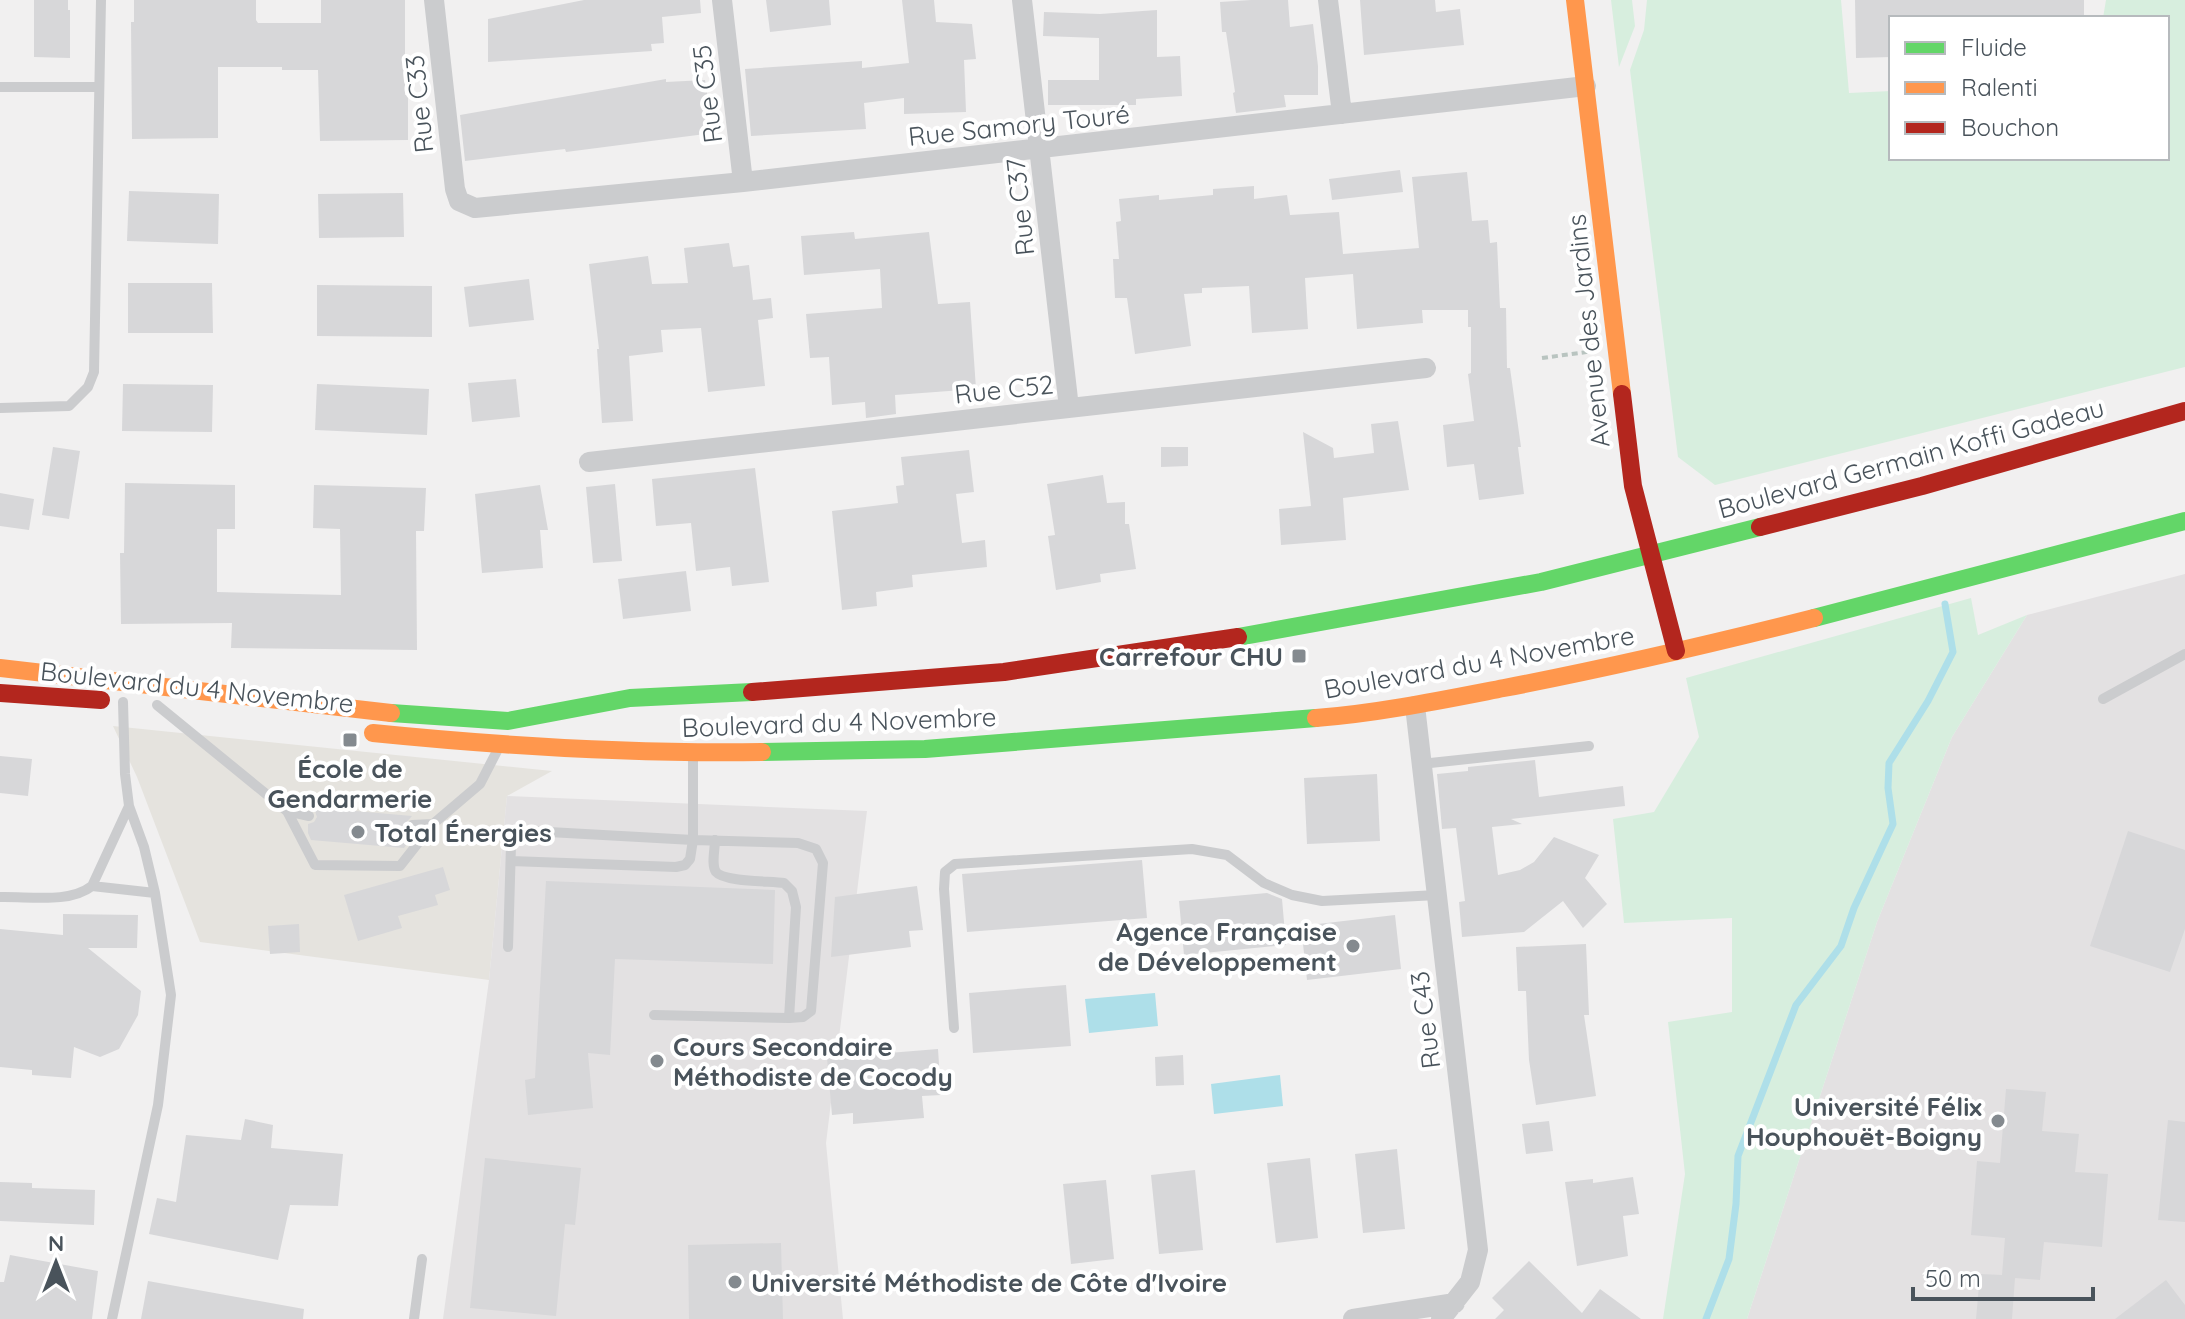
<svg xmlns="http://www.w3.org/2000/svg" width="2185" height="1319" font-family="Quicksand,sans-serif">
  <rect width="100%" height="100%" fill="#f1f0f0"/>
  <path fill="#e5e3de" d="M113,726L552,771L507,796L489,980L200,942L137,777Z"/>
  <path fill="#e3e1e2" d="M2185,574V1319H1747L1877,922L1952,737L2027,615Z
    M507,796L867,811L826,1143L843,1319H443L489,980Z"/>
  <path fill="#d7eede" d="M1611,0H1632L1635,26L1619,67Z
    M1647,0H1841L1849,93L1891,91V158H2167V18H2103L2106,0H2185V367L1715,485L1678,457L1630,70L1644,30Z
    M1971,598L1978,635L2027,615L1952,737L1877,922L1747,1319H1663L1685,1174L1668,1022L1732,1012V918L1624,923L1613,819L1654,812L1699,737L1686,678Z"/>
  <path fill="#aedfe9" d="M1155,993L1158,1026L1089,1033L1085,999Z
    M1280,1075L1283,1106L1214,1114L1211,1084Z"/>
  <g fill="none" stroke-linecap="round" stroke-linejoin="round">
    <path stroke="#aedfe9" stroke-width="7" d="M1706,1319L1729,1259L1736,1204L1738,1156L1796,1005L1841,946L1854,908L1893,824L1888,788L1889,763L1928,701L1953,652L1945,604"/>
  </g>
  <path fill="#d7d7d9" d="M34,0H68V10H70V58L34,57Z
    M134,0H256V20L258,23H321V0H405V95H408V140L320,141L318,70H282V67H218V138L132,139L131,22H134Z
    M584,0H700L701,13L662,17L664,43L651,44L652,51L488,62V19Z
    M766,0H829L831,25L770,32Z
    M902,0H934L936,22L972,24L976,59L964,60L966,112L904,114V98L864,103L866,129L751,136L745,69L862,61V68L909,63Z
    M1251,0H1288L1290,27L1313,24L1318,66V95H1284L1286,107L1236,113L1233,93L1235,92L1226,32H1222L1220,2Z
    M1360,0H1435L1436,12L1460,9L1464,45L1364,55Z
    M1855,0H2084V18H1891V57L1856,58Z
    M1157,10V57L1180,56L1182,96L1136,99V105H1048V80H1099V38L1043,36L1044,12L1100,14Z
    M666,79V82L705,80L713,133L566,152L565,149L465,161L460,115Z
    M1400,170L1403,192L1332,200L1329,179Z
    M1467,172L1472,221L1488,220L1490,243L1497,242L1500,308H1506L1507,368H1510L1521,447H1518L1524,494L1479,500L1474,464L1447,467L1443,425L1474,421L1468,374L1471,373V327H1468V310H1422L1423,323L1357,329L1353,274L1305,278L1308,329L1252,333L1249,286L1202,288V293L1184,294L1191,346L1135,354L1127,298H1115L1113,259H1119L1116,222L1121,221L1119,199L1159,195V200L1213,195V189L1254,186V199L1287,195L1290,215L1339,212L1343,254L1419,248L1412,177Z
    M129,191L219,194L218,244L127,241Z
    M403,193L404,237L319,238L318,194Z
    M854,232L855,239L929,232L938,304L970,302L976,389L895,395L896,414L866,418L865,402L832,405L829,357L810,358L806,314L882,308L880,269L804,275L801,236Z
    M729,243L733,267L749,265L753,300L771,298L773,318L758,320L765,386L708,392L701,328L661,330L663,352L629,356L633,421L602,423L597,349H599L589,264L648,256L652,284L688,283L684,248Z
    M529,279L534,320L469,327L464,287Z
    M128,283H212L213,333H128Z
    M317,285L432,286V337L317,336Z
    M516,379L520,417L472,422L468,383Z
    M123,384L213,385L212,432L122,431Z
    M317,384L429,389L427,435L315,430Z
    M1398,421L1409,490L1343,498L1346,540L1281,545L1279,509L1311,506L1303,432L1333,448L1334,458L1374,453L1371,424Z
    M53,447L80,451L69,519L42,515Z
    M1161,447H1188V466L1161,467Z
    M969,450L974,492L956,494L962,543L985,540L987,567L912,575L913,587L876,592L877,606L842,610L832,511L898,503L896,486L904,485L901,457Z
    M755,468L769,582L732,586L730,567L696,571L691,523L656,526L652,479Z
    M1103,475L1107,503L1125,502V524H1129L1136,569L1100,574L1101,582L1056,590L1048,536L1055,535L1047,484Z
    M125,483L235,485V529H217V592L341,595L340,529L313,528L314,485L426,488L424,531H416L417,650L231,648L232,623L121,624L120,553H124Z
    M615,484L622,561L593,563L586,487Z
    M540,485L548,530H540L543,568L482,573L475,494Z
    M0,493L34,499L29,530L0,526Z
    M686,571L691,611L623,619L618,579Z
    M0,756L32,759L28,796L0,793Z
    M1535,760L1539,797L1623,786L1625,806L1511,819L1522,824L1492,827L1498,875L1520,870L1534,862L1554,837L1599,855L1585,878L1607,904L1583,928L1563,901L1524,932L1462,937L1459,902L1465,901L1456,828L1442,829L1437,774L1468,771V767Z
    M1377,774L1380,841L1307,844L1304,778Z
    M310,807L412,816L404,825L406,830L411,833L410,840L404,848L311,840L308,833V824L314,822L317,817L315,811Z
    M2128,831L2185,850V929L2170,972L2090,946Z
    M1142,860L1147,918L967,932L962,874Z
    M443,867L450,890L435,895L438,905L398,916L402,928L358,941L344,895Z
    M546,881L775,890L773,964L615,959L610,1055L588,1053L593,1108L528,1115L525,1080L535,1078Z
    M917,886L923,930L909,931L911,947L831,957L835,897Z
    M1267,893L1282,899L1286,945L1184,955L1179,901Z
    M63,914L138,915L137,948H88L141,991L138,1015L119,1049L100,1057L74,1047L71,1078L32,1075V1070L0,1067V929L63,935Z
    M1395,915L1401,969L1307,980L1301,926Z
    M299,924L300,952L270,954L268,926Z
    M1586,944L1589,1015H1584L1596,1096L1536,1105L1529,1060L1526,991H1518L1516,947Z
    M1066,985L1071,1046L973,1053L969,993Z
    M938,1049L941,1095L922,1096L924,1118L853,1124V1113L832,1115L827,1058Z
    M1183,1055L1184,1085L1156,1086L1155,1057Z
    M2006,1089L2046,1092L2042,1131L2079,1134L2075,1172L2108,1174L2102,1247L2044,1242L2040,1280L2015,1278L2012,1319H1976L1980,1274L2002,1275L2005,1238L1971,1235L1977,1161L2000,1163Z
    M245,1119L273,1125L271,1148L343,1154L338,1206L290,1205L278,1260L149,1234L157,1198L176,1202L186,1135L241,1140Z
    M2168,1120L2185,1122V1222L2158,1220Z
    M1549,1121L1553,1151L1526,1154L1522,1124Z
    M1397,1149L1405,1229L1363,1233L1355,1154Z
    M485,1158L581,1168L575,1225L565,1224L556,1316L470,1308Z
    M1310,1158L1318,1238L1276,1243L1267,1163Z
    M1195,1170L1203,1250L1159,1254L1151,1175Z
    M1633,1177L1639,1214L1623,1216L1628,1256L1577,1266L1565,1182L1593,1179V1183Z
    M1106,1180L1114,1259L1071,1264L1063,1184Z
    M0,1182L32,1183V1188L95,1190L94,1225L0,1221Z
    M781,1243L783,1319H689L688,1245Z
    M10,1255L98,1271L92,1319H0V1282H4Z
    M1529,1261L1582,1313L1600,1289L1641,1319H1495L1504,1310L1492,1298Z
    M2166,1280L2185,1305V1319H2115Z
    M148,1281L304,1309L303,1319H141Z"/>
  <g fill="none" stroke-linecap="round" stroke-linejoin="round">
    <path stroke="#b9c4c0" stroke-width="4" stroke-dasharray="6 4" stroke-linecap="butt" d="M1542,358L1594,351"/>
    <path stroke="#cbccce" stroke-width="10" d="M0,87H99
      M0,408L69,406L88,387L94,372L101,0
      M2103,699L2185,654
      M157,705L287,811L315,865L400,866L433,824L480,784L497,751
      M1421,764L1589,746
      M287,811L309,816
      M412,825L433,824
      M715,840C715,849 711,865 716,872C724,882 770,881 784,883L792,891L796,907L789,1018
      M511,861L676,867L685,865L690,859L693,840L798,843L816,849L823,863L811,1011L803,1017L789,1018L654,1015
      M92,886L155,893
      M0,897C28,896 69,904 92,886L129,806
      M508,947L511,845L517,834L531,831L693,840V755
      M954,1028L944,889L945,872L955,864L1192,849L1227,855L1264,883L1292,895L1322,901L1437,895
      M112,1319L158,1105L171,995L155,893L144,847L129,806L125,774L123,702
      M414,1319L422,1259"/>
    <path stroke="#cbccce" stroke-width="20" d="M434,0L455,189L459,201L475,208L743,182L1586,86
      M722,0L743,182
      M1022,0L1069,408
      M1328,0L1342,114
      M589,462L1426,368
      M1415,706L1478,1250L1470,1282L1441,1319
      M1353,1319L1455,1303"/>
    <path stroke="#63d668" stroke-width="18" d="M1814,618L2185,521
      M1238,637L1541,582L1760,527
      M391,713L508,721L630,698L752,692
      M762,752L925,749L1316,718"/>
    <path stroke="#ff974d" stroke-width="18" d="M1575,0L1622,394
      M0,668L391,713
      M1316,718C1379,713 1442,700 1504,688C1608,668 1711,644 1814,618
      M373,733C502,746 632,754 762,752"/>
    <path stroke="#b3261e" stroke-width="18" d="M1622,394L1633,486L1676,651
      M1760,527L1922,486L2185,411
      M752,692L1004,672L1238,637
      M0,693L101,700"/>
  </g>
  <g fill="#848a8f" stroke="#fff" stroke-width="3">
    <rect x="1291" y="648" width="16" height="16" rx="4"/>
    <rect x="342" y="732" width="16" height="16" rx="4"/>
    <circle cx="358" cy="832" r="8"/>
    <circle cx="1353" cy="946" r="8"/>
    <circle cx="657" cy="1061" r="8"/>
    <circle cx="1998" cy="1121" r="8"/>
    <circle cx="735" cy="1282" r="8"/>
  </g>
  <g text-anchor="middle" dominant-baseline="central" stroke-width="8" stroke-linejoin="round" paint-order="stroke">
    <g font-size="26" fill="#49535b" stroke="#fff">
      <text transform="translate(707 94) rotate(-97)">Rue C35</text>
      <text transform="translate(419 104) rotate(-96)">Rue C33</text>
      <text transform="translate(1019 125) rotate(-6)">Rue Samory Touré</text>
      <text transform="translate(1020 207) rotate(-96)">Rue C37</text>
      <text transform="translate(1588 331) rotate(-96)">Avenue des Jardins</text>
      <text transform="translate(1004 389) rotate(-6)">Rue C52</text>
      <text transform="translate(1911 458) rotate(-15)">Boulevard Germain Koffi Gadeau</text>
      <text transform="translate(1479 662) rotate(-10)">Boulevard du 4 Novembre</text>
      <text transform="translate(197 687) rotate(6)">Boulevard du 4 Novembre</text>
      <text transform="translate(839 722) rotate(-2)">Boulevard du 4 Novembre</text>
      <text transform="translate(1425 1020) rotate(-97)">Rue C43</text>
    </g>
    <g font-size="26" font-weight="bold" fill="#49535b" stroke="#fff" text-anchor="end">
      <text x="1283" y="656">Carrefour CHU</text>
      <text x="350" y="768" text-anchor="middle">École de<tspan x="350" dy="30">Gendarmerie</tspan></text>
      <text x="374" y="832" text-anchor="start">Total Énergies</text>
      <text x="1337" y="931">Agence Française<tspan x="1337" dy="30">de Développement</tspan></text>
      <text x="673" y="1046" text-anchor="start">Cours Secondaire<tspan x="673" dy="30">Méthodiste de Cocody</tspan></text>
      <text x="1982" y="1106">Université Félix<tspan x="1982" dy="30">Houphouët-Boigny</tspan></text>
      <text x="751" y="1282" text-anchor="start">Université Méthodiste de Côte d'Ivoire</text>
    </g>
  </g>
  <rect x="1889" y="16" width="280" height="144" fill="#ffffff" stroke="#b6babd" stroke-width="2"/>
  <rect x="1905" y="42" width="40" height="12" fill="#63d668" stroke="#b6babd" stroke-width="2"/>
  <text x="1961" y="56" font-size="24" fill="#49535b">Fluide</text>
  <rect x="1905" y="82" width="40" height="12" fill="#ff974d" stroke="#b6babd" stroke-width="2"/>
  <text x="1961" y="96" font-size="24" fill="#49535b">Ralenti</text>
  <rect x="1905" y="122" width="40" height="12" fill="#b3261e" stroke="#b6babd" stroke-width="2"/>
  <text x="1961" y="136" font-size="24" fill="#49535b">Bouchon</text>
  <g transform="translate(56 1263)" stroke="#ffffff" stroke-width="6" paint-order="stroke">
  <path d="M0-6L14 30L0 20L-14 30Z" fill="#49535b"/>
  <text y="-12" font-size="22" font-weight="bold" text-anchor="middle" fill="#49535b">N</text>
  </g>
  <path d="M1913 1287v12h180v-12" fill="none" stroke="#49535b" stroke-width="4"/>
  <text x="1925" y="1287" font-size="24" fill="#49535b" stroke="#ffffff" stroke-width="6" paint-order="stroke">50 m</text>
</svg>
